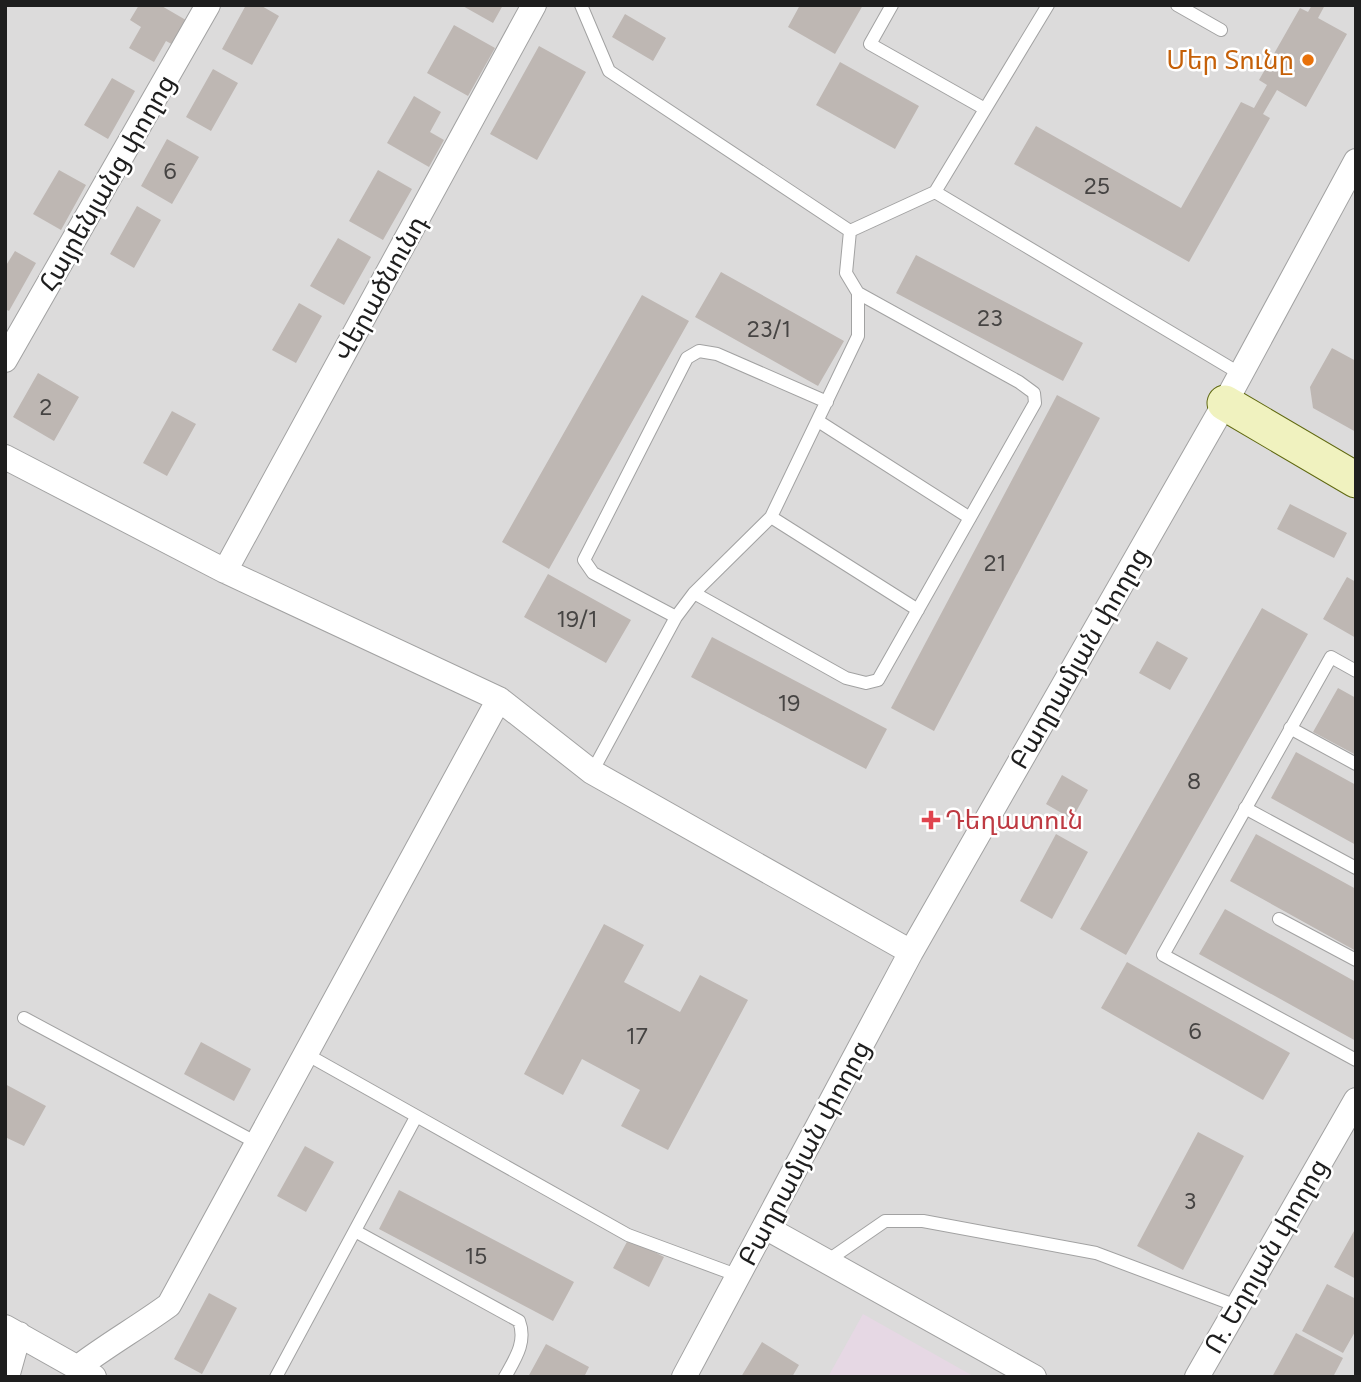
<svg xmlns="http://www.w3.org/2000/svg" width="1361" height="1382" font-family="Figtree,'Noto Sans Armenian',sans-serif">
  <rect width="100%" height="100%" fill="#eeebe6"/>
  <path fill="#dcdbdb" d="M5,5H1356V1377H5Z"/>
  <path fill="#e6d8e4" d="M863,1314L975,1377H828Z"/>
  <path fill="#beb7b3" d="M139,5H160L191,23L177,47L166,41L154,62L129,48L141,27L130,20Z
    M246,5H260L279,16L252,65L222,49Z
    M461,5H503L493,23Z
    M800,5H863L835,54L788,27Z
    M1312,5H1325L1318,18L1347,34L1306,107L1277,90L1263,114L1270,118L1189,262L1014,164L1036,126L1181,208L1241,102L1254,108L1267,85L1259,80L1300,8L1308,12Z
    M625,14L666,38L653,61L612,37Z
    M454,25L495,48L468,96L427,73Z
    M539,46L586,72L537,160L490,134Z
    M840,62L919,106L895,149L816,105Z
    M213,69L238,83L211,131L186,117Z
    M112,78L135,91L108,139L84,125Z
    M414,96L441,112L430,132L444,140L429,167L387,143Z
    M167,139L199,157L172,204L141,186Z
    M59,170L86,185L61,230L33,214Z
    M378,170L412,189L383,240L349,221Z
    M137,206L161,220L134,268L110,254Z
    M338,238L371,257L344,305L310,286Z
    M15,251L36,263L9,311L5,309V267Z
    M916,255L1083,343L1063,381L896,293Z
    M721,272L844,341L818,386L695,317Z
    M642,295L689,321L549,569L502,542Z
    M299,303L322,316L296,363L272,350Z
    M1332,348L1356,361V432L1313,408L1310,387Z
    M38,373L79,397L54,441L13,417Z
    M1057,395L1100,418L934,731L891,708Z
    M172,411L196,424L167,476L143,463Z
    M1290,504L1347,533L1334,558L1277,529Z
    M548,574L631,620L606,663L524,617Z
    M1347,577L1356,582V638L1323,619Z
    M1262,608L1308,634L1126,955L1080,929Z
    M712,637L887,729L866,769L691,677Z
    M1157,641L1188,658L1170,690L1139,673Z
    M1338,688L1356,698V755L1313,732Z
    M1296,752L1356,785V845L1271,798Z
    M1062,775L1088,790L1072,819L1046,804Z
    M1056,834L1088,852L1052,919L1020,901Z
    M1256,834L1356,889V951L1230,881Z
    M1225,909L1356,982V1041L1199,954Z
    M604,924L644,945L624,982L680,1012L700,975L748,1000L668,1150L621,1126L640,1090L582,1059L563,1095L524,1074Z
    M1127,962L1290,1053L1263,1100L1101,1008Z
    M201,1042L251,1069L234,1101L184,1074Z
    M5,1084L46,1106L24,1146L5,1137Z
    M1198,1132L1244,1156L1183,1270L1137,1246Z
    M305,1146L334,1162L306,1212L277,1196Z
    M399,1190L574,1282L553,1321L379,1229Z
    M1354,1231L1356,1232V1279L1334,1267Z
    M629,1238L664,1257L649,1287L613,1268Z
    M1327,1284L1356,1299V1330L1343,1353L1302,1331Z
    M209,1293L237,1308L202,1374L174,1359Z
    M1296,1333L1343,1358L1333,1377H1272Z
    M762,1342L799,1365L792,1377H741Z
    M546,1344L589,1367L584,1377H528Z"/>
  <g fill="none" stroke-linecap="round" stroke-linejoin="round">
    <defs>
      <path id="lane" d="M581,5L609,71L850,231L935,192L1239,373
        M892,5L870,44L985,109
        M1177,5L1221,30
        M935,192L1048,5
        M818,421L970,518
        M771,517L918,610
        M694,593L846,678L866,683L878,680L1035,403L1034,393L1019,382L858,293
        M676,617L593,573L584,560L687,358L699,351L717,354L827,402
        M1356,671L1331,657L1163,955L1356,1060
        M1290,728L1356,764
        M592,772L676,617L694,593L771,517L858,336V293L846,273L850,231
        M1245,808L1356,868
        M1279,919L1356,960
        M24,1018L257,1143
        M306,1054L628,1235L739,1276
        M355,1231L519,1321C527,1342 515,1359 505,1377
        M827,1261L885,1221H923L1096,1253L1237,1306
        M276,1377L416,1117"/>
      <path id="street" d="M5,360L208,5
        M5,457L225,571L499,699L592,772L911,952
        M225,571L534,5
        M765,1227L1034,1377
        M5,1327L94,1377
        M77,1368C107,1345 139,1327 169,1305L499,699
        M7,1377L19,1334
        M684,1377L911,952L1225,403L1356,161
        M1197,1377L1356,1100"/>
      <path id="secondary" d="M1225,403L1356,480"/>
    </defs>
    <use href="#lane" stroke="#a2a2a2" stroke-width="14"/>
    <use href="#street" stroke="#a2a2a2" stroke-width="26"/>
    <use href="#secondary" stroke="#606911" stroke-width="37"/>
    <use href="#lane" stroke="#fff" stroke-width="12"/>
    <use href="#street" stroke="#fff" stroke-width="24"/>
    <use href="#secondary" stroke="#f0f2bf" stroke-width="35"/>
  </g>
  <circle fill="#e8710a" stroke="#fff" stroke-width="2.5" cx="1308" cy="60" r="7"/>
  <path fill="#e0444e" stroke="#fff" stroke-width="2.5" d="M927.5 809.5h7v7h7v7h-7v7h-7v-7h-7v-7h7z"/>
  <g text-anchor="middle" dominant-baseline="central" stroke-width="5" stroke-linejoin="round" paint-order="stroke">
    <g font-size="23" fill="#464443">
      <text x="170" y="171">6</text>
      <text x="1097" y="186">25</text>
      <text x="990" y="318">23</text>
      <text x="769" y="329">23/1</text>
      <text x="46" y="407">2</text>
      <text x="995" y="563">21</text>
      <text x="577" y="619">19/1</text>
      <text x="789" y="703">19</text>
      <text x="1194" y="781">8</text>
      <text x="1195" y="1031">6</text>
      <text x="637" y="1036">17</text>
      <text x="1190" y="1201">3</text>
      <text x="476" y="1256">15</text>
    </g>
    <g font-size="26" fill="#c56008" stroke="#fff" text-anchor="end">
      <text x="1294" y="60">Մեր Տունը</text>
    </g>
    <g font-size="26" fill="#1e1e1e" stroke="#fff">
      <text transform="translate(107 183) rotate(-60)">Հայրենյանց փողոց</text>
      <text transform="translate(380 288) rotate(-61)">Վերածնունդ</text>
      <text transform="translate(1079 658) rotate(-60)">Բաղրամյան փողոց</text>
      <text transform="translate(804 1153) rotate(-62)">Բաղրամյան փողոց</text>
      <text transform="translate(1266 1256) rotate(-60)">Ռ. Եղոյան փողոց</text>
    </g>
    <g font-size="26" fill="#be3a42" stroke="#fff" text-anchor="start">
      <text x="945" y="820">Դեղատուն</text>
    </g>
  </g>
  <rect width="1361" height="1382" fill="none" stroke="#1e1e1e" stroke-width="14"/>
</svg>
